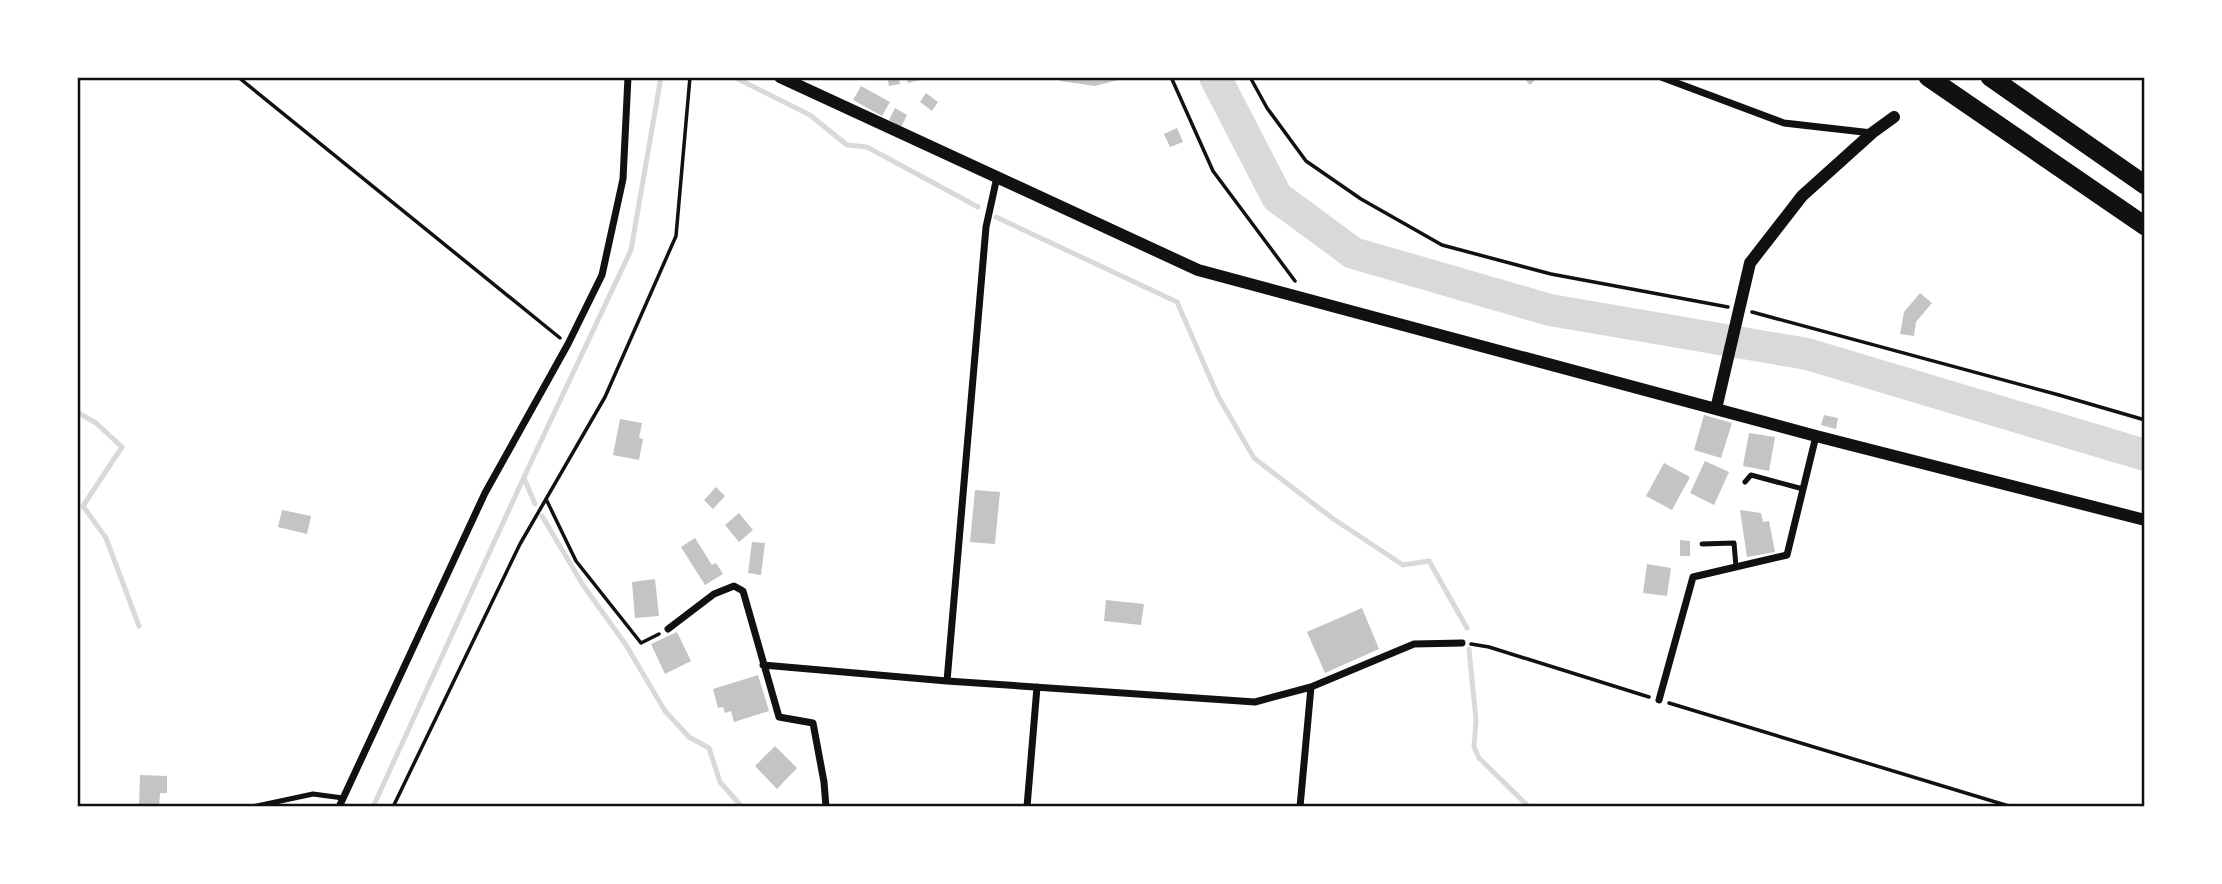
<svg xmlns="http://www.w3.org/2000/svg" width="2222" height="884" font-family="'Titillium Web',sans-serif">
  <rect width="100%" height="100%" fill="#fff"/>
  <g fill="none" stroke-linecap="round" stroke-linejoin="round">
    <path stroke="#d9d9d9" stroke-width="5" d="M734,77L810,115L847,145L867,147L978,207
      M996,217L1177,302L1218,396L1254,458L1332,518L1403,565L1429,561L1467,628
      M77,412L96,423L122,447L83,506L106,538L139,626
      M524,478L535,504
      M542,516L583,585L626,645L665,711L689,737L709,748L720,782L742,807
      M1469,649L1476,720L1474,747L1479,758L1529,807
      M373,807L524,477L631,250L661,77"/>
    <path stroke="#d9d9d9" stroke-width="32" d="M1215,77L1277,197L1353,253L1550,310L1807,354L2145,455"/>
  </g>
  <path fill="#c4c4c4" d="M887,77H899L900,84L889,86Z
    M906,77H929V78L908,83Z
    M1061,77H1126V78L1095,86L1060,81Z
    M1523,77H1538L1530,85Z
    M861,86L890,102L882,116L853,100Z
    M926,93L938,102L932,111L920,102Z
    M895,108L907,115L901,127L889,120Z
    M1177,128L1183,142L1170,147L1164,134Z
    M1920,293L1932,303L1916,322L1914,336L1900,334L1904,312Z
    M1704,415L1732,423L1721,458L1694,450Z
    M1824,415L1838,418L1836,429L1821,425Z
    M620,419L642,423L639,438L643,439L639,460L613,455Z
    M1749,433L1775,437L1769,471L1743,466Z
    M1705,461L1729,472L1714,505L1690,493Z
    M1664,463L1690,477L1672,510L1646,496Z
    M716,487L725,496L713,509L704,500Z
    M975,490L1000,492L995,544L970,542Z
    M282,510L311,516L307,534L278,527Z
    M1740,510L1761,513L1763,522L1769,521L1775,552L1747,557Z
    M739,513L753,530L739,542L725,525Z
    M695,538L712,565L716,563L723,574L705,585L681,547Z
    M1680,540L1690,541V556H1680Z
    M752,542L765,543L761,575L748,573Z
    M1647,564L1671,568L1667,596L1643,593Z
    M655,579L659,616L635,618L632,582Z
    M1106,600L1144,604L1141,625L1104,621Z
    M1362,608L1379,649L1325,673L1307,632Z
    M677,632L691,661L665,674L651,644Z
    M758,675L769,711L734,722L731,711L725,713L723,707L718,708L713,689Z
    M775,746L797,768L777,789L755,766Z
    M140,775L167,776V793H160L159,807H139Z"/>
  <g fill="none" stroke-linecap="round" stroke-linejoin="round">
    <path stroke="#111" stroke-width="3.5" d="M238,77L560,338
      M1171,77L1213,171L1295,281
      M1250,77L1267,108L1306,161L1361,199L1442,245L1551,274L1728,307
      M1752,312L2059,395L2145,420
      M546,499L576,561L641,643L659,634
      M1471,644L1489,647L1649,697
      M1669,703L2012,807
      M393,807L520,544L605,397L676,236L690,77"/>
    <path stroke="#111" stroke-width="5" d="M1745,482L1751,475L1803,489
      M1702,544L1734,543L1736,567
      M252,807L313,794L343,798"/>
    <path stroke="#111" stroke-width="7" d="M1661,77L1784,123L1872,133
      M668,629L714,594L734,586L743,591L779,717L813,723L824,782L826,807
      M763,665L947,681L1255,702L1311,687L1414,644L1462,643
      M947,681L986,227L997,177
      M1659,700L1693,577L1787,555L1816,436
      M339,807L485,493L568,344L602,275L623,179L628,77
      M1027,807L1037,687
      M1300,807L1311,687"/>
    <path stroke="#111" stroke-width="12" d="M780,77L1198,270L1816,436L2145,520
      M1716,409L1750,263L1802,196L1872,133L1894,117"/>
    <path stroke="#111" stroke-width="19" d="M1928,77L2145,226
      M1990,77L2145,185"/>
  </g>
  <rect width="2222" height="884" fill="none" stroke="#ffffff" stroke-width="158"/>
  <rect x="79" y="79" width="2064" height="726" fill="none" stroke="#111" stroke-width="2.5"/>
</svg>
